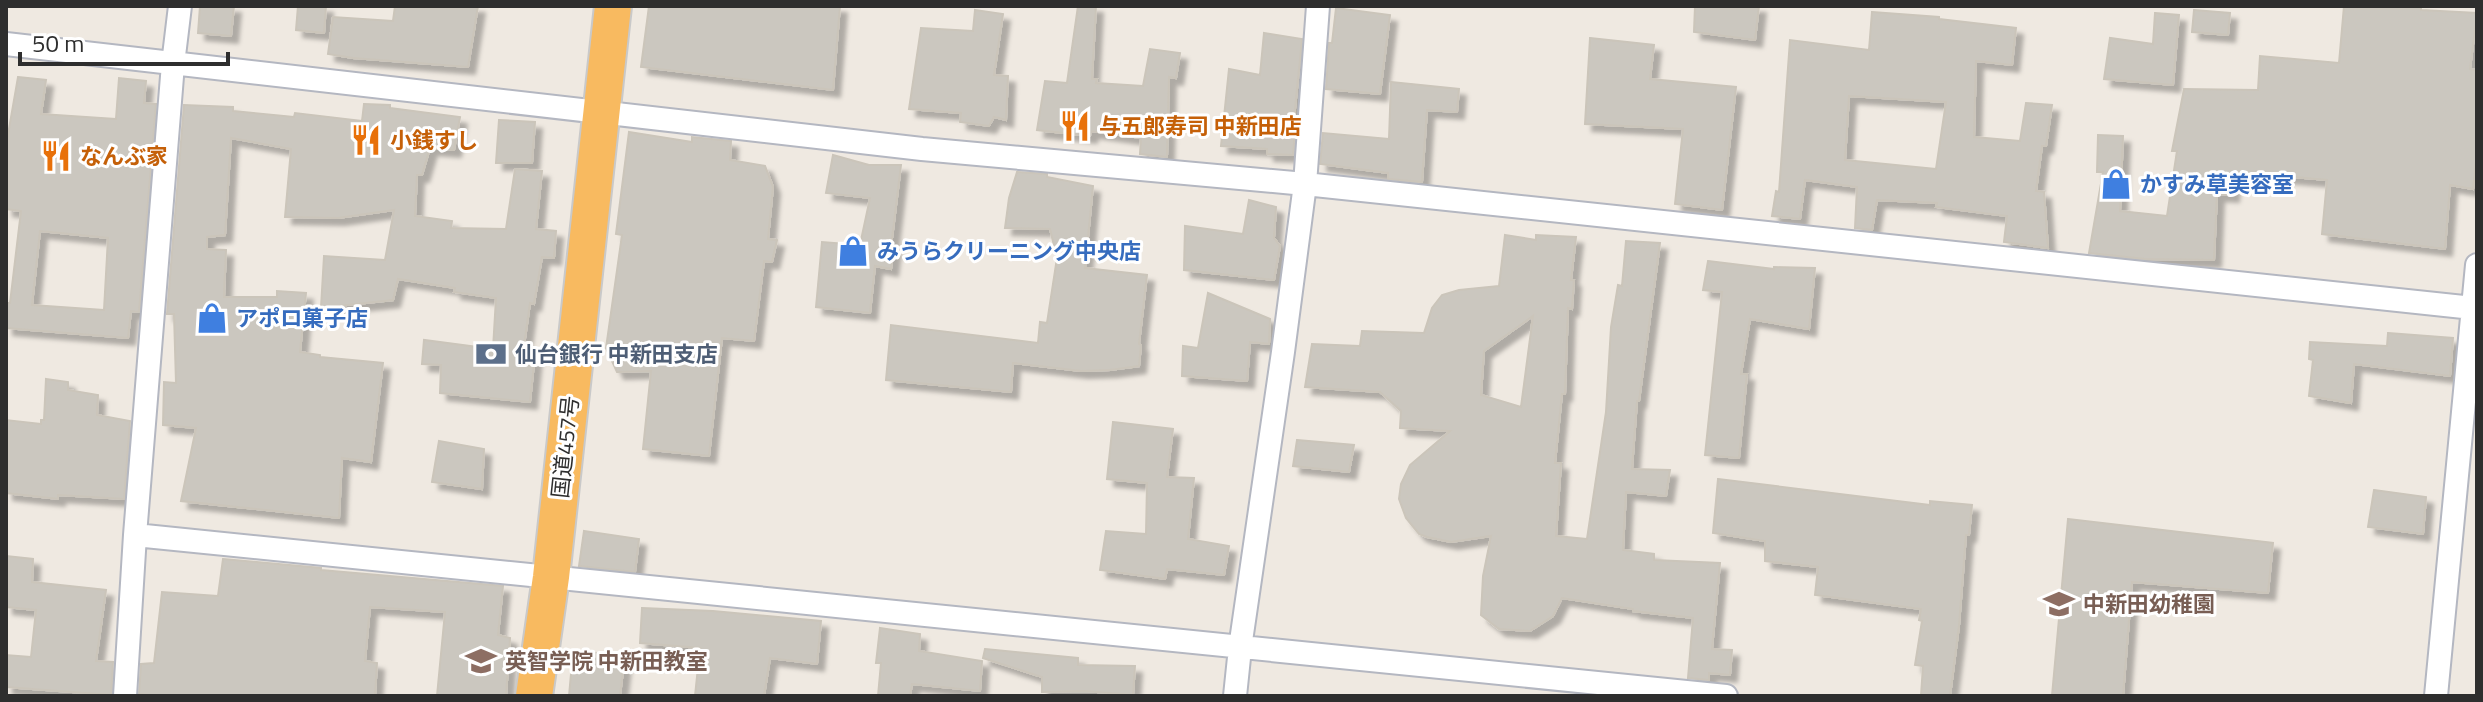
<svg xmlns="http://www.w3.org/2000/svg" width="2483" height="702" font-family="'Titillium Web','Noto Sans JP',sans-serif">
  <defs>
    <filter id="shadow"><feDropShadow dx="7" dy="7" stdDeviation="2" flood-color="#0004"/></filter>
  </defs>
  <rect width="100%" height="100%" fill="#efe9e1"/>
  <path fill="#cbc7bf" stroke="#cbc5ba" stroke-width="2" fill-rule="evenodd" filter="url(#shadow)" d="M200,6H234L231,36L198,33Z
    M298,6H326L324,33L296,30Z
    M395,6H478L468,67L353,58L328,54L333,17L393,21Z
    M649,6H840L833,90L641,67Z
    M1078,6H1096L1092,79H1097L1096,83L1143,86L1150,49L1180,53L1176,78L1169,77L1167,157L1140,154L1141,138L1091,131L1090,136L1037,130L1045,81L1067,83Z
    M1695,6H1759L1755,40L1694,32Z
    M2344,6H2421V10L2477,13L2470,69L2477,70V153L2473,189L2450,185L2445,249L2322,234L2327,180L2234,172L2232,195L2217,194L2214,260L2145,259L2089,253L2103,172H2097L2098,135L2123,136L2120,211L2167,216L2177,151H2172L2184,89L2258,90L2260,56L2339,63Z
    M1336,8L1390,15L1380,94L1326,89L1329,43H1332Z
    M975,10L1003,14L994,75L1008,76L1006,120L994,117L989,126L960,122L961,113L909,109L921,28L973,31Z
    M2194,10L2230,13L2228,35L2192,32Z
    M1872,12L1939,17V19L2016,28L2012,65L1976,61L1974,137L2020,141L2026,103L2052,105L2046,146H2042L2036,191L2044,192L2048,248L2004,242L2007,216L1936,207L1937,203L1877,200L1872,230L1855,228L1857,187L1805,180L1800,219L1772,216L1776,191L1779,192L1790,40L1869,50ZM1849,96L1946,102L1936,169L1845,160Z
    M2155,13L2179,15L2173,85L2104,79L2110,38L2153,44Z
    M1264,33L1302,39L1293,129L1295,130L1293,155L1267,154V149L1221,146L1229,69L1260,75Z
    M1590,38L1654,45L1650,79L1736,87L1722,210L1675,204L1683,129L1585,124Z
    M18,77L46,80L41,114L116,119L119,78L146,81L144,103L156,104L139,312L131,311L128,338L6,328V303H10L21,211L6,209V146ZM40,231L108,238L104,310L32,305Z
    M1391,82L1459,89L1457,112L1427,110L1422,182L1388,179V173L1320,164L1323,133L1389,139Z
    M364,104L390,105V108L460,117L454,150L430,148L422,175H417L415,216L452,221L451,228L506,229L515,169L542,171L536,229L556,231L554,258L542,257L534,304L530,303L523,353L535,354L530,402L440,393L441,365L422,364L424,340L493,349L496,298L454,292L455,288L398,279L393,300L321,308L324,256L385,260L394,210L338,218L285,217L291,149L231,138L225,235L207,237V249L226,250L224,297H277V291L306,293L300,352L320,355V357L383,363L371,462L342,458L339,518L181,501L196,428L163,425L164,382L176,383L174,314H167L184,105L233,107V111L294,117L295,113L362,121Z
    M499,120L535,122L532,163H496Z
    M629,132L692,142V137L731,141L730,160L765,166L773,187L768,239L777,240L772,262L764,261L754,341L722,338L709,456L643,449L651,371L617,372L606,348L622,235L616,234Z
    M833,155L869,165H901L891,247H894L891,269L875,266L870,313L816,307L822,242L860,245L870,198L826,193Z
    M1017,172L1047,174V177L1093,186L1085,268L1147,275L1139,344L1141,345L1139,366L1110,370L1081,371L1013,363L1011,392L886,380L891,325L1038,343L1040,322L1047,323L1057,258L1050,229L1005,228L1009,198Z
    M1249,200L1276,207L1274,238L1280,246L1274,280L1184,270L1185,226L1243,234Z
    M1505,235L1536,240V235L1576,237L1571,280H1574L1572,309L1568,308L1565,394H1562L1555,463H1561L1556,536L1587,539L1606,412L1611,327L1618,285L1622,286L1626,241L1660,243L1639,401H1637L1632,469L1670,470L1666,496L1626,492L1623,550L1654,554V560L1720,563L1712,649L1732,650L1730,675L1709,673V680L1688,678L1693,618L1633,611V609L1562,598L1553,616L1530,631L1499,629L1481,615L1483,576L1491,536L1451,542L1427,537L1419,534L1406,518L1399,499L1401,484L1410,465L1450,431L1400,428L1401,411L1380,392L1305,387L1312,344L1360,346L1362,331L1424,333L1432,308L1442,295L1459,290L1499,286ZM1533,316L1521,407L1481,395L1484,351Z
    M1708,261L1774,269V267L1815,268L1809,329L1750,319L1741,374H1747L1739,458L1705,455L1722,292L1703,290Z
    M1208,293L1270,319L1269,344L1250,342L1247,381L1182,376L1183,346L1198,348Z
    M2388,333L2453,338L2450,376L2354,364L2351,403L2309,396L2313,360L2309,359L2310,342L2387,346Z
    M46,379L68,382V390L98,395L97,415L130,421L124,499L58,495V499L6,493V420L41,424V420H44Z
    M1113,422L1173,429L1167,477L1194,478L1188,539L1229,546L1224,575L1167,569L1165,579L1100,570L1106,531L1146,534L1147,483L1107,479Z
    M1297,440L1354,445L1349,472L1293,466Z
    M439,441L484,449L482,489L432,482Z
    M1718,479L1930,505V501L1972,505L1969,535H1966L1959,626L1950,696H1921L1923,666L1915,665L1922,621L1919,620L1921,609L1815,595L1818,567L1765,561V541L1713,533Z
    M2374,490L2426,497L2423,534L2368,527Z
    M2068,519L2273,543L2268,593L2132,582L2123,696H2052Z
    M584,531L639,539L635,572L579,566Z
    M6,556L33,559L32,582L106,590L96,661L113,662L111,695L6,687V655L31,657L36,610L6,607Z
    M223,559L321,568V570L503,586L498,635L510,638L506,696H437L445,612L370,607L365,661L377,663L375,696H161L139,694L141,664L154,663L162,592L218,596Z
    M642,608L713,611L821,621L817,664L770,658L764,696H695L700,648L640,643Z
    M880,628L920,634L919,651L982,661L980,691L912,684L910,696H878L881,663H876Z
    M985,649L1078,658V665L1135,666L1133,695L1084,691L1042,692V677L983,658Z
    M573,652L625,654L620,696H569Z"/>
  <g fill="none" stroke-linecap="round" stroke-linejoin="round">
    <defs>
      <path id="minor" d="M6,44L922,149L1305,184L2473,308
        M135,535L1726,696
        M125,696L135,535L173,64L180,6
        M1235,696L1240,648L1283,352L1305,184L1318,6
        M2436,696L2477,265"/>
      <path id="trunk" d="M534,696L551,577L613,6"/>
    </defs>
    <use href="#minor" stroke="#b4b7c1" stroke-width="26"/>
    <use href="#trunk" stroke="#c9c9c9" stroke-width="40"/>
    <use href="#minor" stroke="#fff" stroke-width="22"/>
    <use href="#trunk" stroke="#f8ba60" stroke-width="36"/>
  </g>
  <defs>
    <symbol id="restaurant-bare" viewBox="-9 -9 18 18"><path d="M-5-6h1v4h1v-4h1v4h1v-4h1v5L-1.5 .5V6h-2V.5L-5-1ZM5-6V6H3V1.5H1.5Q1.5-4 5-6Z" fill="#e8710a" stroke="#fff" stroke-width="2.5" paint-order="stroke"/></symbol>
    <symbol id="shop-bare" viewBox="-9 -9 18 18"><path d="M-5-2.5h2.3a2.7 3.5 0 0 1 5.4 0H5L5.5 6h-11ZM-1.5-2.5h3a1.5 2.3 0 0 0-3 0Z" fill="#3f7fe0" stroke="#fff" stroke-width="2.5" paint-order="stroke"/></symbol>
    <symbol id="bank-bare" viewBox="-9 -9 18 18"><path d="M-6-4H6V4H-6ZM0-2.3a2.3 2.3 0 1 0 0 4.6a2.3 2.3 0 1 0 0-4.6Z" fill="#5c6f8a" stroke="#fff" stroke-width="2.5" paint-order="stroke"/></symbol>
    <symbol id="school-bare" viewBox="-9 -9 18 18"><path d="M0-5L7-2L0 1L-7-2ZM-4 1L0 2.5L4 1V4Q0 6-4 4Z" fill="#8d6e63" stroke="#fff" stroke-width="2.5" paint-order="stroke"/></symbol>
  </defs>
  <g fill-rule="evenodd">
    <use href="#restaurant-bare" x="1053" y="104" width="44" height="44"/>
    <use href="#restaurant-bare" x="344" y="118" width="44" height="44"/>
    <use href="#restaurant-bare" x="34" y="134" width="44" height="44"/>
    <use href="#shop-bare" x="2094" y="162" width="44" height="44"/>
    <use href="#shop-bare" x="831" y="229" width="44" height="44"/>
    <use href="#shop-bare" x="190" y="296" width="44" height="44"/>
    <use href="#bank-bare" x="469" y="332" width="44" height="44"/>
    <use href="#school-bare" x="2037" y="582" width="44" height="44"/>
    <use href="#school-bare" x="459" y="639" width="44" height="44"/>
  </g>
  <g text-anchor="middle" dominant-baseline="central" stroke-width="6" stroke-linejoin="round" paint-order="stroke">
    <g font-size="22" font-weight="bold" fill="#c56008" stroke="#fff" text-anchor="start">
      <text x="1099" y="126">与五郎寿司 中新田店</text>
      <text x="390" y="140">小銭すし</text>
      <text x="80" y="156">なんぶ家</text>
    </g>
    <g font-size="22" font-weight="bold" fill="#366cbe" stroke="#fff" text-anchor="start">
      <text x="2140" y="184">かすみ草美容室</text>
      <text x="877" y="251">みうらクリーニング中央店</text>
      <text x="236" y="318">アポロ菓子店</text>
    </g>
    <g font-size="22" font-weight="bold" fill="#4e5e75" stroke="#fff" text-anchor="start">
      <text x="515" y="354">仙台銀行 中新田支店</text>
    </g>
    <g font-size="22" fill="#2e2e2e" stroke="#fff">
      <text transform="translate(565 447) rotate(-84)">国道457号</text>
    </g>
    <g font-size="22" font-weight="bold" fill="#785e54" stroke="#fff" text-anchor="start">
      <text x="2083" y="604">中新田幼稚園</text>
      <text x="505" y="661">英智学院 中新田教室</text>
    </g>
  </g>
  <rect width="2483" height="702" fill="none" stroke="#2e2e2e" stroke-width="16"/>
  <path d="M20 52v12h208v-12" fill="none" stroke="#2e2e2e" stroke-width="4"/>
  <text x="32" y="52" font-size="24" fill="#2e2e2e" stroke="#ffffff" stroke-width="6" paint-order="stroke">50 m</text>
</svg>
